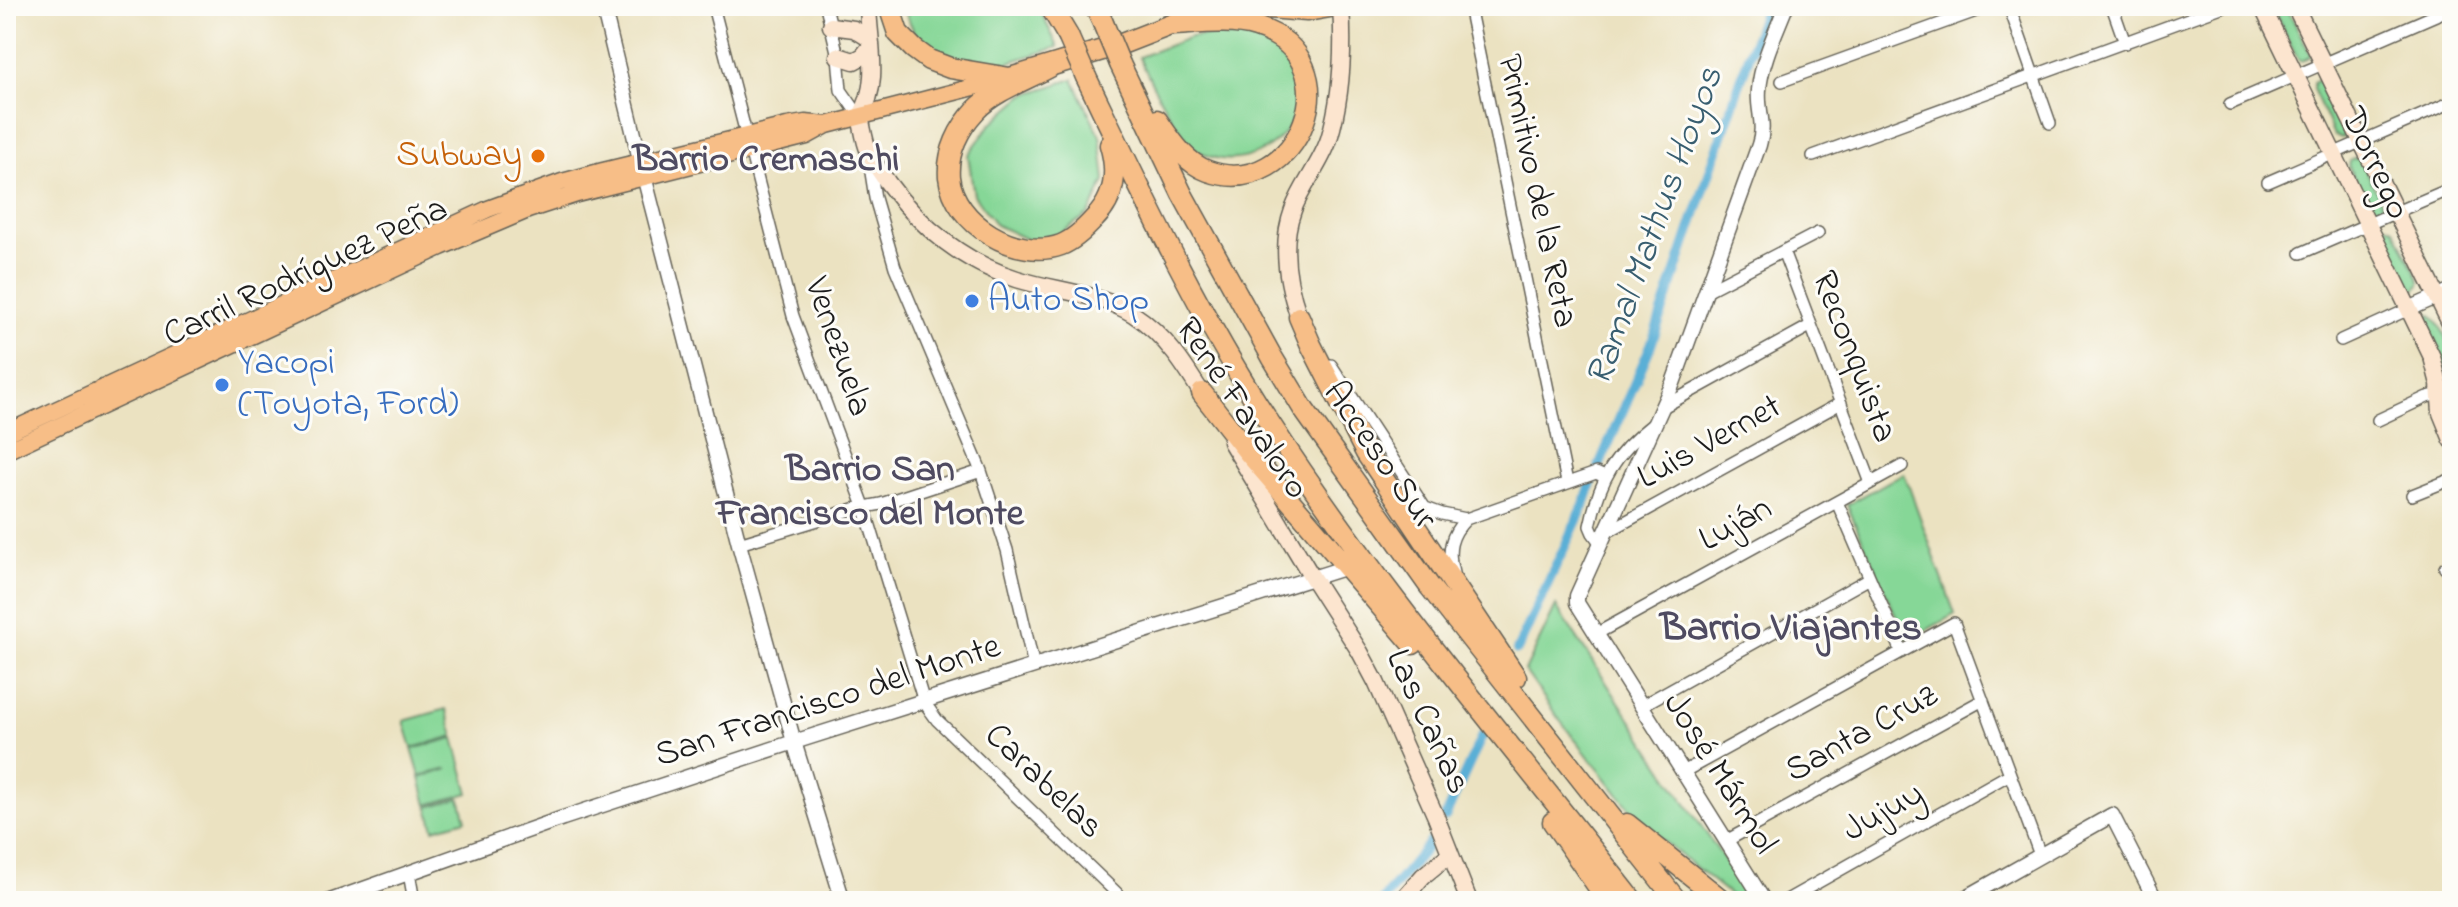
<svg xmlns="http://www.w3.org/2000/svg" width="2458" height="907" font-family="'Indie Flower',sans-serif">
  <rect width="100%" height="100%" fill="#fdfcf7"/>
  <filter id="ink" filterUnits="userSpaceOnUse"><feTurbulence type="fractalNoise" baseFrequency=".0125" numOctaves="2"/><feDisplacementMap in="SourceGraphic" scale="16" xChannelSelector="R" yChannelSelector="G"/><feConvolveMatrix kernelMatrix="1 2 1 2 8 2 1 2 1" color-interpolation-filters="sRGB"/></filter>
  <filter id="wash" filterUnits="userSpaceOnUse"><feTurbulence type="fractalNoise" baseFrequency=".006" numOctaves="4" result="noise"/><feDisplacementMap in="SourceGraphic" scale="32" xChannelSelector="R" yChannelSelector="G"/><feGaussianBlur stdDeviation="1.8" result="paint"/><feColorMatrix in="noise" values="0 0 0 0 0 0 0 0 0 0 0 0 0 0 0 0 0 1.4 0 .05"/><feComposite in="paint" operator="in"/></filter>
  <g filter="url(#wash)">
    <rect width="100%" height="100%" fill="#ebe2c1"/>
    <path fill="#86d797" stroke="#517a5a" stroke-width="2" d="M905,6H1038L1058,47L1007,63L956,58L931,48L917,38L905,12Z
      M2271,6H2286L2311,55L2301,61L2298,59Z
      M1246,31C1262,40 1279,49 1290,64C1293,69 1294,75 1296,81C1311,138 1235,183 1192,146C1188,142 1184,136 1181,131C1163,108 1152,83 1139,57L1191,37Z
      M1073,79L1100,136L1105,181L1089,214L1057,235L1028,240L996,225L974,195L968,155L991,124L1024,95Z
      M2318,80L2325,84L2348,130L2342,138L2334,135L2313,89V83Z
      M2355,158L2362,162L2383,205V208L2377,214L2370,211L2349,167L2350,161Z
      M2387,225L2394,228L2420,281V285L2414,291L2408,290L2381,233L2382,227Z
      M2432,315L2438,322L2452,351V380L2447,377L2424,323V318Z
      M1904,473L1955,614L1907,641L1847,505Z
      M1556,606L1684,801L1753,901H1738L1643,825L1561,722L1525,671Z
      M446,709L454,736L412,748L404,721Z
      M454,738L469,793L427,805L420,778L448,769L420,776L412,749Z
      M460,798L466,820L434,829L428,807Z"/>
    <g fill="none" stroke-linecap="round" stroke-linejoin="round">
      <path stroke="#5aafd6" stroke-width="10" d="M1599,466L1651,345L1766,6
        M1517,650L1584,505L1592,481
        M1445,817L1482,736
        M1382,901L1435,837"/>
    </g>
  </g>
  <g filter="url(#ink)">
    <g fill="none" stroke-linecap="round" stroke-linejoin="round">
      <defs>
        <path id="minor" d="M713,6L793,316L864,506L924,702L937,720L1125,901
          M826,6L838,56L841,90L860,117
          M1469,6L1567,482
          M2009,6L2050,123
          M2112,6L2125,43
          M1782,81L1990,6
          M2230,104L2452,8
          M1813,156L2224,6
          M869,160L875,198L895,267L981,471L1007,550L1034,667
          M2268,182L2452,102
          M1783,251L1871,483
          M2301,253L2452,188
          M1706,291L1818,233
          M2341,340L2409,309
          M1331,365L1425,508
          M1663,407L1810,326
          M2378,420L2427,397L2452,391
          M2412,495L2452,479
          M1837,502L1902,652
          M1420,506L1442,514L1466,519
          M1607,532L1841,403
          M739,544L854,509L881,504L981,471
          M1601,544L1593,533L1590,526C1600,478 1615,454 1653,424
          M2445,568L2452,565
          M1453,573C1447,551 1450,535 1466,519L1596,473L1605,477
          M1596,634L1902,466
          M1641,706L1870,578
          M1683,772L1954,623L2040,855
          M1726,841L1983,700
          M409,873L414,901
          M1785,901L2010,774"/>
        <path id="tertiary" d="M603,6L644,176L739,544L794,742L843,901
          M2409,309L2452,290
          M330,901L563,818L794,742L1347,567
          M1764,901L1577,603V596L1673,383L1759,145C1766,124 1757,110 1759,90C1761,62 1776,32 1786,6
          M1960,901L2112,815L2156,901"/>
        <path id="secondary" d="M868,6C869,43 881,83 860,117C863,128 864,141 869,152C873,163 881,173 888,183C920,227 965,263 1017,279C1055,291 1099,293 1133,314C1166,335 1187,369 1207,402
          M2262,6L2432,357L2439,384L2441,413L2452,440
          M2295,6L2452,327
          M831,26L854,29L870,39
          M838,56L854,61L863,56L871,46
          M1299,317C1287,283 1280,245 1293,210C1302,185 1321,164 1329,139C1342,96 1344,51 1341,6
          M1231,442L1312,577L1360,652L1376,682L1436,817L1469,901
          M1401,901L1423,876L1450,854"/>
        <path id="primary" d="M6,433L488,209L562,182L603,171L787,126L805,123L827,125
          M6,451L441,247L528,210L577,194L807,136L827,125L1005,79"/>
        <path id="motorway" d="M889,6L898,33L914,49L929,60L950,68L1010,78L1119,45L1219,6
          M1050,6L1068,36
          M1095,6L1103,23
          M1206,11L1268,8L1307,11L1336,6
          M1120,64L1182,194L1272,357L1304,410L1430,587L1677,901
          M1050,67C1026,80 994,91 976,110C959,128 947,152 949,177C954,224 1017,261 1061,245C1074,240 1086,228 1095,218C1115,198 1118,172 1110,145
          M1086,77C1142,193 1197,311 1267,419C1377,589 1509,742 1633,901
          M1157,120C1170,139 1185,163 1208,171C1298,203 1357,58 1256,27C1230,19 1197,24 1170,25
          M1299,317L1311,345L1366,453L1516,677
          M1202,393L1249,453L1413,644
          M1553,822L1608,901
          M1627,824L1723,901"/>
      </defs>
      <use href="#minor" stroke="#646156" stroke-width="14"/>
      <use href="#tertiary" stroke="#646156" stroke-width="17"/>
      <use href="#secondary" stroke="#646156" stroke-width="19"/>
      <use href="#primary" stroke="#646156" stroke-width="19"/>
      <use href="#motorway" stroke="#646156" stroke-width="23"/>
      <use href="#minor" stroke="#fff" stroke-width="11"/>
      <use href="#tertiary" stroke="#fff" stroke-width="14"/>
      <use href="#secondary" stroke="#fce5cf" stroke-width="16"/>
      <use href="#primary" stroke="#f7be87" stroke-width="16"/>
      <use href="#motorway" stroke="#f7be87" stroke-width="20"/>
      <defs>
        <path id="motorway-bridge" d="M1103,23L1120,64
          M1068,36L1086,77"/>
      </defs>
      <use href="#motorway-bridge" stroke="#646156" stroke-width="23" stroke-linecap="butt"/>
      <use href="#motorway-bridge" stroke="#f7be87" stroke-width="20"/>
    </g>
  </g>
  <circle fill="#e8710a" stroke="#fdfcf7" stroke-width="3" cx="538" cy="156" r="8"/>
  <g fill="#3f7fe0" stroke="#fdfcf7" stroke-width="3">
    <circle cx="972" cy="301" r="8"/>
    <circle cx="222" cy="385" r="8"/>
  </g>
  <g text-anchor="middle" dominant-baseline="central" stroke-width="6" stroke-linejoin="round" paint-order="stroke">
    <g font-size="36" fill="#c56008" stroke="#fdfcf7" text-anchor="end">
      <text x="522" y="156">Subway</text>
    </g>
    <g font-size="36" fill="#1c1c1c" stroke="#fdfcf7">
      <text transform="translate(2374 164) rotate(65)">Dorrego</text>
      <text transform="translate(1536 191) rotate(78)">Primitivo de la Reta</text>
      <text transform="translate(306 273) rotate(-25)">Carril Rodríguez Peña</text>
      <text transform="translate(837 347) rotate(71)">Venezuela</text>
      <text transform="translate(1853 357) rotate(69)">Reconquista</text>
      <text transform="translate(1241 409) rotate(56)">René Favaloro</text>
      <text transform="translate(1710 443) rotate(-29)">Luis Vernet</text>
      <text transform="translate(1379 456) rotate(55)">Acceso Sur</text>
      <text transform="translate(1736 525) rotate(-29)">Luján</text>
      <text transform="translate(828 702) rotate(-18)">San Francisco del Monte</text>
      <text transform="translate(1427 722) rotate(65)">Las Cañas</text>
      <text transform="translate(1862 734) rotate(-29)">Santa Cruz</text>
      <text transform="translate(1719 774) rotate(58)">José Mármol</text>
      <text transform="translate(1043 782) rotate(44)">Carabelas</text>
      <text transform="translate(1884 813) rotate(-29)">Jujuy</text>
    </g>
    <g font-size="36" fill="#366cbe" stroke="#fdfcf7" text-anchor="start">
      <text x="988" y="301">Auto Shop</text>
      <text x="238" y="364">Yacopi<tspan x="238" dy="41">(Toyota, Ford)</tspan></text>
    </g>
    <g font-size="38" font-weight="bold" fill="#4f4b61" stroke="#fdfcf7">
      <text x="766" y="161">Barrio Cremaschi</text>
      <text x="870" y="471">Barrio San<tspan x="870" dy="44">Francisco del Monte</tspan></text>
    </g>
    <g font-size="38" font-style="italic" fill="#385e70" stroke="#fdfcf7">
      <text transform="translate(1656 227) rotate(-70)">Ramal Mathus Hoyos</text>
    </g>
    <g font-size="40" font-weight="bold" fill="#4f4b61" stroke="#fdfcf7">
      <text x="1791" y="629">Barrio Viajantes</text>
    </g>
  </g>
  <rect width="2458" height="907" fill="none" stroke="#fdfcf7" stroke-width="32"/>
</svg>
